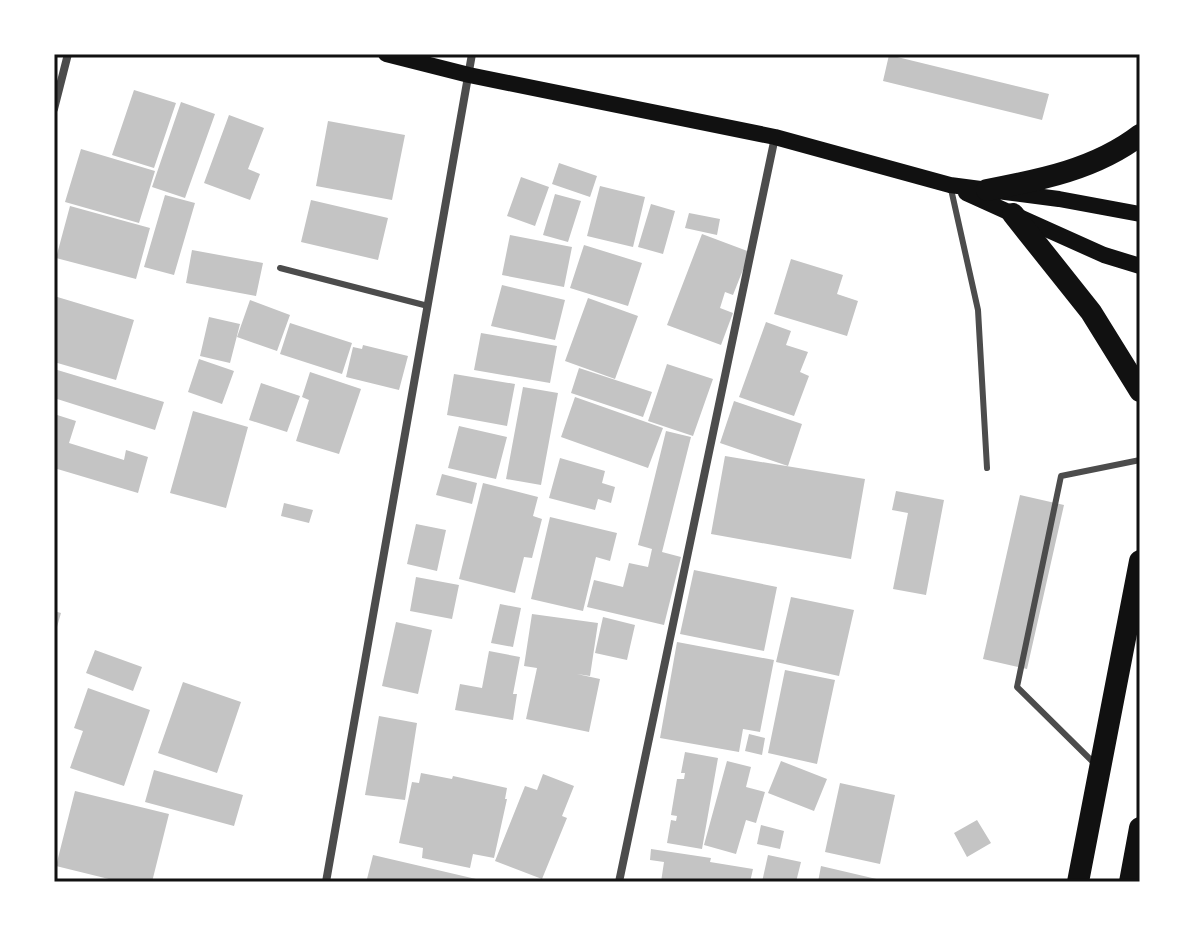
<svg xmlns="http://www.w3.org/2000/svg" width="1194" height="936" font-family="Bitter,serif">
  <rect width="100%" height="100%" fill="#fff"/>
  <path fill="#c4c4c4" d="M889,55L1049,94L1042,120L883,81Z
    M134,90L176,103L154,168L112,155Z
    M181,102L215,114L185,198L152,187Z
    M229,115L264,128L248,169L260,174L250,200L204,183Z
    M328,121L405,135L392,200L316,186Z
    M81,149L155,171L139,223L65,202Z
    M559,163L597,176L590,197L552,184Z
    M521,177L549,187L535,226L507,216Z
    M600,186L645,197L633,247L587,236Z
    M555,194L581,201L568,242L543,235Z
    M165,195L195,203L174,275L144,267Z
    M311,200L388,218L378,260L301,242Z
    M651,204L675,211L663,254L638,247Z
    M70,206L150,228L136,279L56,258Z
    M689,213L720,219L717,235L685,228Z
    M702,234L750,252L733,295L725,292L720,308L733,313L721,345L667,325Z
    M510,235L572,247L564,287L502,275Z
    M584,245L642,263L628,306L570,288Z
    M192,250L263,263L256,296L186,283Z
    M791,259L843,275L837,294L858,301L847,336L774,314Z
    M502,285L565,300L555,340L491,326Z
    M54,296L134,320L116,380L54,362Z
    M588,298L638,316L615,379L565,361Z
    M250,300L290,315L277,351L237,337Z
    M209,317L240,324L230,363L200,356Z
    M766,322L791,331L786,345L808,352L800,372L809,376L794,416L739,397Z
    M290,323L352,343L342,374L280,354Z
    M481,333L557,346L550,383L474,370Z
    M363,345L408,356L399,390L346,377L353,347L362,349Z
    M199,359L234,371L222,404L188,392Z
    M667,364L713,379L693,436L648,421Z
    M579,368L652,392L643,417L571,393Z
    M54,369L164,402L155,430L54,398Z
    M310,372L361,389L339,454L296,441L309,400L302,397Z
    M454,374L515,384L507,426L447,415Z
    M261,383L300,396L287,432L249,420Z
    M523,387L558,393L541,485L506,479Z
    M575,397L663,428L648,468L561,437Z
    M734,401L802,424L788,466L720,443Z
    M193,411L248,427L226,508L170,493Z
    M54,414L76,421L69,443L124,460L126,450L148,457L138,493L54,468Z
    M459,426L507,437L496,479L448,468Z
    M666,431L691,437L662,552L681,557L664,625L587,607L594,580L623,587L629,563L648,567L652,549L638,545Z
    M725,456L865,479L851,559L711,534Z
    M560,458L605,471L602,483L615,487L611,503L598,499L595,510L549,498Z
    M442,474L477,483L472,504L436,495Z
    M483,483L538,497L533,516L542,519L532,558L524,557L515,593L459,579Z
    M896,491L944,500L926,595L893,589L908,513L892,510Z
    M1020,495L1064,505L1027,669L983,659Z
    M284,503L313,510L309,523L281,516Z
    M550,517L617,533L610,561L596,557L583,611L531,599Z
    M416,524L446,530L437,571L407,564Z
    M694,570L777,587L764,651L680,634Z
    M416,577L459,585L452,619L410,611Z
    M791,597L854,610L839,676L776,662Z
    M500,604L521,608L513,647L491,643Z
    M54,611L61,613L55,634H54Z
    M532,614L598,623L590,676L577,674L600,679L589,732L526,719L537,668L524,666Z
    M603,617L635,625L627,660L595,653Z
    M396,622L432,630L418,694L382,686Z
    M677,642L774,660L760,732L743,729L739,752L660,738Z
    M95,650L142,667L133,691L86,673Z
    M489,651L520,657L513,694H517L513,720L455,710L460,684L482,688Z
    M785,670L835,680L817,764L768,753Z
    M183,682L241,702L217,773L158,753Z
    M88,688L150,710L124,786L70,768L83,731L74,728Z
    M379,716L417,723L405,800L365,795Z
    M749,734L765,738L762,755L745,751Z
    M685,752L718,758L702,849L667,843L671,820L676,821L677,816L671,815L677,779H684L685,773H681Z
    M727,761L751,767L746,787L765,792L756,823L746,820L736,854L704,845Z
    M781,761L827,779L814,811L768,793Z
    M154,770L243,795L234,826L145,802Z
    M421,773L452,779L453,776L507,788L505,799H507L494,858L473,854L470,868L422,858L423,848L399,843L412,782L419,783Z
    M543,774L574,786L562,816L567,818L542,879L495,861L525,786L537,790Z
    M840,783L895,795L880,864L825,852Z
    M75,791L169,814L152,882H121L56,866Z
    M977,820L991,843L967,857L954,833Z
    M761,825L784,831L780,849L757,844Z
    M651,849L711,858L710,862L753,869L750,882H661L664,862L650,860Z
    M373,855L476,879L475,882H378L367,879Z
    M768,855L801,862L796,882H762Z
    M821,866L885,881V882H818Z"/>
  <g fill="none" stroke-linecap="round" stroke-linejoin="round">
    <path stroke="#4c4c4c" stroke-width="6" d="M951,189L978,310L987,468
      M280,268L428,306
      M1096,765L1017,687L1061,476L1140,460"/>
    <path stroke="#4c4c4c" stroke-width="8" d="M54,109L68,54
      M326,882L472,54
      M619,882L775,137"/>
    <path stroke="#111" stroke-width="16" d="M386,54L469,75L775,137L950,185L1059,199L1140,214
      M966,193L1104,255L1140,266"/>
    <path stroke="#111" stroke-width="22" d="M987,190C1040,180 1096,169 1140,135
      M1013,214L1091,312L1140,391
      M1078,882L1140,561
      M1130,882L1140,828"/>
  </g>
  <rect width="1194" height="936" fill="none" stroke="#ffffff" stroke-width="112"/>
  <rect x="56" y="56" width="1082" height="824" fill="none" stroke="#111" stroke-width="3"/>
</svg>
